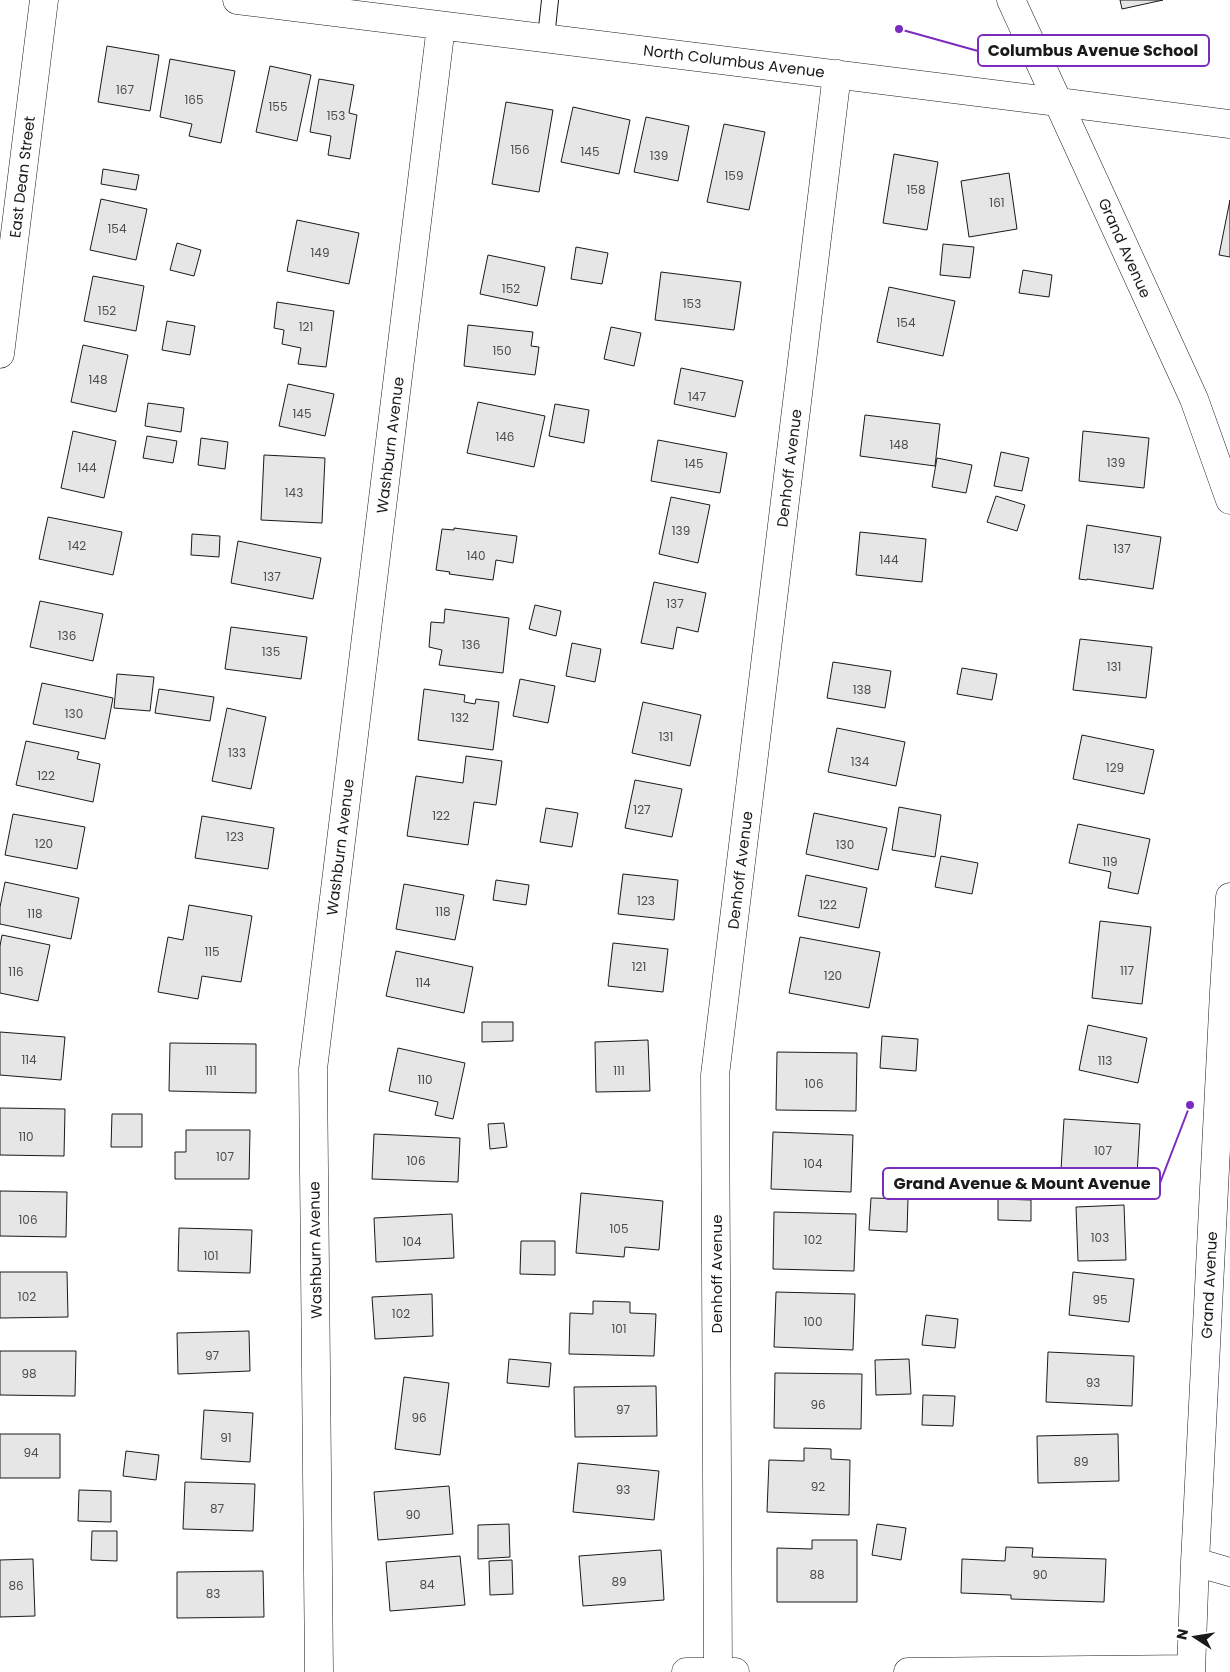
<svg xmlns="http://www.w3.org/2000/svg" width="1230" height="1672" font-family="Poppins,sans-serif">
  <rect width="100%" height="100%" fill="#fff"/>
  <path fill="#e6e6e6" stroke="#1a1a1a" d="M1120,0H1163L1122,9Z
    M107,46L159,55L150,111L98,102Z
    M170,59L235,71L221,143L189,136L192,124L160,117Z
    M270,66L311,75L297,141L256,132Z
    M319,79L354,85L349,113L357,115L350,159L328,155L331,136L310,132Z
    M506,102L553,110L539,192L492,184Z
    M573,107L630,120L619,174L561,162Z
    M646,117L689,126L678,181L634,172Z
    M724,124L765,132L749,210L707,202Z
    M894,154L938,162L927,230L883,223Z
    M103,169L139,175L136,190L101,184Z
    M1009,173L1017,229L969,237L961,181Z
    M101,199L147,209L136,260L90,250Z
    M1230,200V257L1219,255Z
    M297,220L359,233L349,284L287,271Z
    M177,243L201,250L194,276L170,270Z
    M943,244L974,247L970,278L940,275Z
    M576,247L608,253L602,284L571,279Z
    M488,255L545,267L537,306L480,294Z
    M1023,270L1052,275L1049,297L1019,293Z
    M661,272L741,282L734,330L655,320Z
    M93,276L144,286L136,331L84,321Z
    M889,287L955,301L943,356L877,342Z
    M277,302L334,311L326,367L298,364L301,348L282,344L284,330L274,328Z
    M167,321L195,326L190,355L162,350Z
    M468,325L533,332L531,346L539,347L535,375L464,366Z
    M611,327L641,333L634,366L604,359Z
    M83,345L128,355L116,412L71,402Z
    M681,368L743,381L735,417L674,404Z
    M288,384L334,394L325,436L279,426Z
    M478,402L545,416L534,467L467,453Z
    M148,403L184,408L181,432L145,426Z
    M555,404L589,410L584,443L549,436Z
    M865,415L940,424L935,466L860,456Z
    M73,431L116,441L104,498L61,488Z
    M1083,431L1149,438L1144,488L1079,481Z
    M147,436L177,441L173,463L143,458Z
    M201,438L228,442L225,469L198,465Z
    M658,440L727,453L720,493L651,481Z
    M1001,452L1029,458L1022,491L994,486Z
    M264,455L325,458L322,523L261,520Z
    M937,458L972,465L966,493L932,487Z
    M996,496L1025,505L1017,531L987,522Z
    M671,497L710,505L698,563L659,554Z
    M48,517L122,532L113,575L39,559Z
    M1087,525L1161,537L1153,589L1087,579V580L1079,579Z
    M454,528L517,536L513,563L496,560L493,580L449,574L450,572L436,570L442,529L454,530Z
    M860,532L926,539L922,582L856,575Z
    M192,534L220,536L219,557L191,555Z
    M238,541L321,558L313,599L231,583Z
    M654,582L706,593L698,632L677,627L673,649L641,643Z
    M40,601L103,614L93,661L30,647Z
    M535,605L561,611L556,636L529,629Z
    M445,609L509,618L503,673L439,665L442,650L429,647L431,622L444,623Z
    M231,627L307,637L301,679L225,669Z
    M1080,639L1152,647L1146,698L1073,690Z
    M572,643L601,649L595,682L566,676Z
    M833,662L891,671L885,708L827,698Z
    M962,668L997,674L992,700L957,694Z
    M117,674L154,677L150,711L114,708Z
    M520,679L555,686L548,723L513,716Z
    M42,683L113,698L105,739L33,724Z
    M159,689L214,697L210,721L155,713Z
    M424,689L465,695L464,702L475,704L476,699L499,702L493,750L418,740Z
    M643,702L701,715L690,766L632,753Z
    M227,708L266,717L251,789L212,781Z
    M837,728L905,742L896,786L828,772Z
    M1082,735L1154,750L1144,794L1073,779Z
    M26,741L79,752L77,759L100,764L93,802L16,785Z
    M466,756L502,761L496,805L474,802L468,845L407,836L416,776L463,783Z
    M635,780L682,789L672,837L625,828Z
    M899,807L941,815L935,857L892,850Z
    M546,808L578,813L572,847L540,842Z
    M814,813L887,828L878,870L806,854Z
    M13,814L85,827L77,869L5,855Z
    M202,816L274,828L268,869L195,858Z
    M1078,824L1150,839L1138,894L1108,888L1111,872L1069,863Z
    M941,856L978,863L972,894L935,887Z
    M623,874L678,880L674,920L618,914Z
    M806,875L867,888L859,928L798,916Z
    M496,880L529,885L526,905L493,900Z
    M5,882L79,898L71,939L0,924V907Z
    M404,884L464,895L455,940L396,929Z
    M189,905L252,916L241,982L202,976L198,999L158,992L168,937L183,940Z
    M1100,921L1151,927L1142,1004L1092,998Z
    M2,935L50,945L38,1001L0,993V946Z
    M800,937L880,952L869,1008L789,993Z
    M613,943L668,949L663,992L608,986Z
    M396,951L473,967L464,1013L386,996Z
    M482,1022H513V1041L482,1042Z
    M1088,1025L1147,1038L1138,1083L1079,1070Z
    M0,1032L65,1037L61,1080L0,1075Z
    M882,1036L918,1039L916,1071L880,1068Z
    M648,1040L650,1091L596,1092L595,1042Z
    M170,1043L256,1044V1093L169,1091Z
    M398,1048L465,1063L453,1119L435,1115L438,1102L389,1091Z
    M777,1052L857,1053L856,1111L776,1110Z
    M0,1108L65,1109L64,1156L0,1155Z
    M112,1114H142V1147H111Z
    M1064,1119L1140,1124L1137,1175L1061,1170Z
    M504,1123L507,1147L490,1149L488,1124Z
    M186,1130H250L249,1179H175V1152H186Z
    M773,1132L853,1135L851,1192L771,1189Z
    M374,1134L460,1138L458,1182L372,1179Z
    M0,1191L67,1192L66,1237L0,1236Z
    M581,1193L663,1201L659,1250L625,1247L624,1257L576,1253Z
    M871,1198L908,1199L907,1232L869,1230Z
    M998,1199L1031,1200V1221L998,1220Z
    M1124,1205L1126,1260L1078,1261L1076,1207Z
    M774,1212L856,1214L854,1271L773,1269Z
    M452,1214L454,1258L376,1262L374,1218Z
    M179,1228L252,1230L250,1273L178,1271Z
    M521,1241H555V1275L520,1274Z
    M0,1272H67L68,1317L0,1318Z
    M1073,1272L1134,1279L1129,1322L1069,1315Z
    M776,1292L855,1294L853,1350L774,1347Z
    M432,1294L433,1336L375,1339L372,1297Z
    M593,1301L630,1302V1313L656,1314L654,1356L569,1354L570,1313L593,1314Z
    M926,1315L958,1319L955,1348L922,1345Z
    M249,1331L250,1371L178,1374L177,1333Z
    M0,1351H76L75,1396L0,1395Z
    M1048,1352L1134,1356L1132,1406L1046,1402Z
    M509,1359L551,1363L549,1387L507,1383Z
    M909,1359L911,1394L876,1395L875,1360Z
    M775,1373L862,1374L861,1429L774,1428Z
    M404,1377L449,1383L440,1455L395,1449Z
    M656,1386L657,1436L575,1437L574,1387Z
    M923,1395L955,1396L953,1426L922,1425Z
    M204,1410L253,1413L250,1462L201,1459Z
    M0,1434H60V1478H0Z
    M1118,1434L1119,1481L1038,1483L1037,1436Z
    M804,1448L831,1449V1459L850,1460L849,1515L767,1512L769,1460L804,1461Z
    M126,1451L159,1455L156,1480L123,1476Z
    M578,1463L659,1471L654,1520L573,1512Z
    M185,1482L255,1484L253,1531L183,1529Z
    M449,1486L453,1534L378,1540L374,1492Z
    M79,1490L111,1491V1522L78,1521Z
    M509,1524L510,1557L478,1559V1525Z
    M877,1524L906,1528L901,1560L872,1555Z
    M92,1531H117V1561L91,1560Z
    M812,1540H857V1602H777V1548L812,1549Z
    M1006,1547L1033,1548L1032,1557L1106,1559L1104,1602L1011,1599V1595L961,1593L962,1559L1005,1561Z
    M661,1550L664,1600L583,1606L579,1556Z
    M460,1556L465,1605L390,1611L386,1562Z
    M33,1559L35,1616L0,1617V1560Z
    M512,1560L513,1594L490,1595L489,1561Z
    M263,1571L264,1617L177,1618V1572Z"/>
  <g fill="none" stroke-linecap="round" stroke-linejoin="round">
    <defs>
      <path id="service" d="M546,38L550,0"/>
      <path id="minor" d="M237,0L1058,102L1194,399L1230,500
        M0,354L44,0
        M1195,1562L1230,1572
        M718,1671L715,1075L837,74
        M319,1672L313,1069L441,26
        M686,1672H735
        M908,1672L1191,1669
        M1191,1672L1195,1562L1224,992L1230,897"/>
      <path id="tertiary" d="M1011,0L1058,102L1230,124"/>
    </defs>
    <use href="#service" stroke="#1a1a1a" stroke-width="18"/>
    <use href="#minor" stroke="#1a1a1a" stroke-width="29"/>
    <use href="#tertiary" stroke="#1a1a1a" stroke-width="29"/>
    <use href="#service" stroke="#fff" stroke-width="16"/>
    <use href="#minor" stroke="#fff" stroke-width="28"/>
    <use href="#tertiary" stroke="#fff" stroke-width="28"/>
  </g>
  <g text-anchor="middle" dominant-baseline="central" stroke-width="4" stroke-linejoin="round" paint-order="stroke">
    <g font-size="12" fill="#4d4d4d">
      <text x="125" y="89">167</text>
      <text x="194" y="99">165</text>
      <text x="278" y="106">155</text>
      <text x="336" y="115">153</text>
      <text x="520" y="149">156</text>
      <text x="590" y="151">145</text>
      <text x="659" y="155">139</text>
      <text x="734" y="175">159</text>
      <text x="916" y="189">158</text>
      <text x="997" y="202">161</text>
      <text x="117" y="228">154</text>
      <text x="320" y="252">149</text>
      <text x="511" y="288">152</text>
      <text x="692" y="303">153</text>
      <text x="107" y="310">152</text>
      <text x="906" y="322">154</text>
      <text x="306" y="326">121</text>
      <text x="502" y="350">150</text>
      <text x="98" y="379">148</text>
      <text x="697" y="396">147</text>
      <text x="302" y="413">145</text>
      <text x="505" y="436">146</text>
      <text x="899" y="444">148</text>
      <text x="1116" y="462">139</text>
      <text x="694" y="463">145</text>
      <text x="87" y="467">144</text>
      <text x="294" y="492">143</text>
      <text x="681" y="530">139</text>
      <text x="77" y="545">142</text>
      <text x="1122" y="548">137</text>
      <text x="476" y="555">140</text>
      <text x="889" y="559">144</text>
      <text x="272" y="576">137</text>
      <text x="675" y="603">137</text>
      <text x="67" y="635">136</text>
      <text x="471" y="644">136</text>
      <text x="271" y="651">135</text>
      <text x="1114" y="666">131</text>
      <text x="862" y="689">138</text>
      <text x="74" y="713">130</text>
      <text x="460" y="717">132</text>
      <text x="666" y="736">131</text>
      <text x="237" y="752">133</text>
      <text x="860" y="761">134</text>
      <text x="1115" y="767">129</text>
      <text x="46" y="775">122</text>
      <text x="642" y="809">127</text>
      <text x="441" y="815">122</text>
      <text x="235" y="836">123</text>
      <text x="44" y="843">120</text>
      <text x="845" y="844">130</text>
      <text x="1110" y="861">119</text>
      <text x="646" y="900">123</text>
      <text x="828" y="904">122</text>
      <text x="443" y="911">118</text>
      <text x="35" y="913">118</text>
      <text x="212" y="951">115</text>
      <text x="639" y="966">121</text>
      <text x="1127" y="970">117</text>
      <text x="16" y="971">116</text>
      <text x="833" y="975">120</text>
      <text x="423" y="982">114</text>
      <text x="29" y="1059">114</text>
      <text x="1105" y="1060">113</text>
      <text x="211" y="1070">111</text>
      <text x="619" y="1070">111</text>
      <text x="425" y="1079">110</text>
      <text x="814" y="1083">106</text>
      <text x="26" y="1136">110</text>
      <text x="1103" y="1150">107</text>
      <text x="225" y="1156">107</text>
      <text x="416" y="1160">106</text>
      <text x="813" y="1163">104</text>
      <text x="28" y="1219">106</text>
      <text x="619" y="1228">105</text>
      <text x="1100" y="1237">103</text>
      <text x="813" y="1239">102</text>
      <text x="412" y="1241">104</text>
      <text x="211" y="1255">101</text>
      <text x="27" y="1296">102</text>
      <text x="1100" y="1299">95</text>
      <text x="401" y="1313">102</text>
      <text x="813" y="1321">100</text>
      <text x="619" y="1328">101</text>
      <text x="212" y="1355">97</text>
      <text x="29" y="1373">98</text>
      <text x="1093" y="1382">93</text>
      <text x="818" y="1404">96</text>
      <text x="623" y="1409">97</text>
      <text x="419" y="1417">96</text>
      <text x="226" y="1437">91</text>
      <text x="31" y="1452">94</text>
      <text x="1081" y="1461">89</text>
      <text x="818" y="1486">92</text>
      <text x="623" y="1489">93</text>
      <text x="217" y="1508">87</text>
      <text x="413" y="1514">90</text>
      <text x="817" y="1574">88</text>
      <text x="1040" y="1574">90</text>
      <text x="619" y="1581">89</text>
      <text x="427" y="1584">84</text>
      <text x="16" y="1585">86</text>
      <text x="213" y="1593">83</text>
    </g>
    <g font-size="15" fill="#1a1a1a" stroke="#fff">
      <text transform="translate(734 61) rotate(7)">North Columbus Avenue</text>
      <text transform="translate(22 177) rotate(-83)">East Dean Street</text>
      <text transform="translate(1125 248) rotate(66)">Grand Avenue</text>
      <text transform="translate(390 445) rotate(-83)">Washburn Avenue</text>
      <text transform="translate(789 468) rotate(-83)">Denhoff Avenue</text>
      <text transform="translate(340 847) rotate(-83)">Washburn Avenue</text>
      <text transform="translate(740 870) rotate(-83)">Denhoff Avenue</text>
      <text transform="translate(315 1250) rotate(-91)">Washburn Avenue</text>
      <text transform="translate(716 1274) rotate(-90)">Denhoff Avenue</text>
      <text transform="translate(1209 1285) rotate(-87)">Grand Avenue</text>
    </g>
  </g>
  <path fill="none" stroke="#7b2cbf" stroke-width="2" d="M899 29L978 51M1190 1105L1160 1183"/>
  <g fill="#7b2cbf" stroke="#fff" stroke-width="2">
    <circle cx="899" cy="29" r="5"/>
    <circle cx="1190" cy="1105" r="5"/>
  </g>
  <g fill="#fff" stroke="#7b2cbf" stroke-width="2">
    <rect x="978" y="35" width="231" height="31" rx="5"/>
    <rect x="883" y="1168" width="277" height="31" rx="5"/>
  </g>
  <g font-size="16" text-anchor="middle" font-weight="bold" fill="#1a1a1a">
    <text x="1093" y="56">Columbus Avenue School</text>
    <text x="1022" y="1189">Grand Avenue &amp; Mount Avenue</text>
  </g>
  <g transform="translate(1195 1637) rotate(282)" stroke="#ffffff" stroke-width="4" paint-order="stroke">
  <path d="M0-4L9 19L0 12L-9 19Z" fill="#1a1a1a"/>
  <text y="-8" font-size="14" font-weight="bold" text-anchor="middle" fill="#1a1a1a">N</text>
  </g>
</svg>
